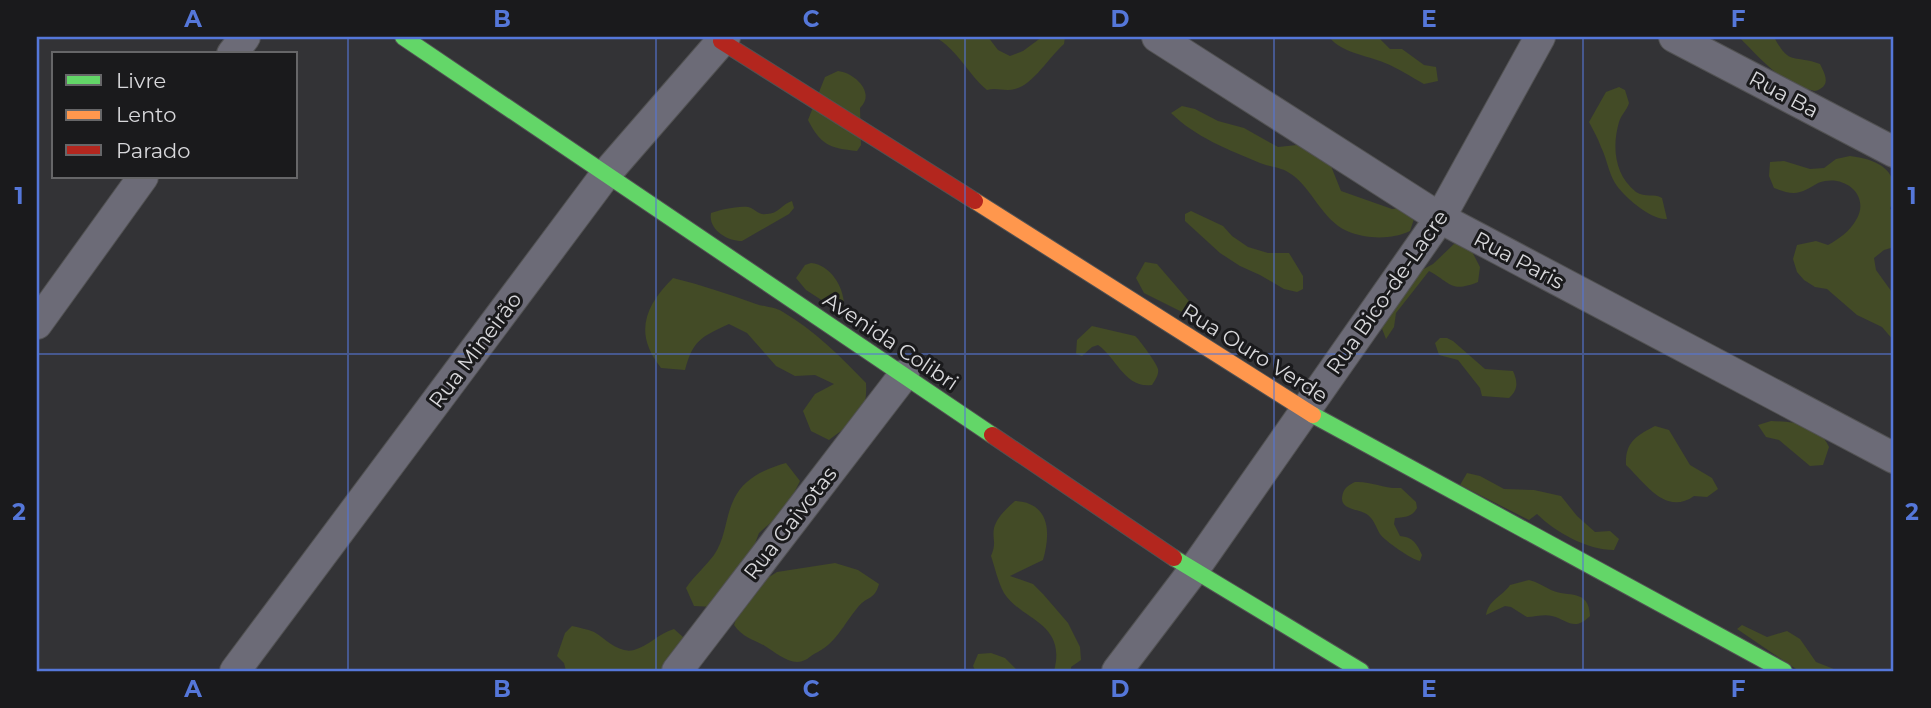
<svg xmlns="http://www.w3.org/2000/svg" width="1931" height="708" font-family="Montserrat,sans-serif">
  <rect width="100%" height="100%" fill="#333336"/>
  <path fill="#434b26" d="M935,37H988L998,50L1010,56L1023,51L1042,37H1065L1064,44C1049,57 1033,85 1015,89C1005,92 997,87 987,90C967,73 958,50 935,37Z
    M1329,37H1378L1390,49H1402L1424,65L1436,67L1438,81L1424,84C1411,77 1398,68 1385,63C1366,55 1342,53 1329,37Z
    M1739,37H1774C1790,67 1793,54 1820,64C1826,76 1831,86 1815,91C1782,85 1762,60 1739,37Z
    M838,71C855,73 876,93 860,108L861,145L857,151C829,148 821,145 808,120L825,77Z
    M1619,87L1625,90L1629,103C1627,110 1621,115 1619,122C1612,146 1614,175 1636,192C1645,198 1654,193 1662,198L1667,219C1652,221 1623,196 1615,183C1608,171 1607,159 1601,147C1598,138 1593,130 1589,122L1606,92Z
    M1182,106L1195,109L1218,121L1244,128L1278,147L1297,145L1331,166L1341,191L1392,209L1405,208L1414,219L1410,231C1392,240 1365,239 1347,231C1322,220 1312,188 1291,174C1282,167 1270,167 1260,163C1229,150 1195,137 1171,113Z
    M1850,156C1883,160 1903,174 1890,209L1894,211V247L1884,250L1874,258L1876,270L1894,295V341L1882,327L1857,315L1827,289L1815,287L1804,280L1797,272L1793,259L1797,245L1816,241L1828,245C1839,239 1850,231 1856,220C1870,197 1848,177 1825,181C1816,182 1809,190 1800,192C1792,195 1782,191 1774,188L1769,176L1770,162L1784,161L1810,169L1824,168L1836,159Z
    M792,201L794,208L789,214L742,241C726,241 708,229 711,213C718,210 745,204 751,208C757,211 759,215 767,214C778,214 782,204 792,201Z
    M1191,211L1223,226L1232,236L1248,247L1268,253H1289L1303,276V289L1297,292L1284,289L1260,275L1240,266L1220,253L1185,221V214Z
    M1467,242L1480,267L1478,282C1451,293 1451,283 1429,271L1396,313L1394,327L1386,339L1381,326L1420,271L1433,264L1454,244Z
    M1145,262L1157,264L1194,307L1197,313L1196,319L1144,293L1136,278Z
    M811,263C831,265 845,288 844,308L837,310L806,290L796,278L805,265Z
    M673,278C701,285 729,294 756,304C765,307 775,307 783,312C814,330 841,357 866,383C868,417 854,421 829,440L811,431L803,411L815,394L834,384L815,375L795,376L776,366L747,333L729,324C701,337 693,340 685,370L661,368C634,334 644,307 673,278Z
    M1092,326L1135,336C1140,340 1157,364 1158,369C1159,375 1155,380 1152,385C1125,389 1116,357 1098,345L1092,347L1082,356L1076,354L1077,340Z
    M1440,338H1447L1453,341L1485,369L1513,371C1518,382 1518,390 1509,398L1482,396L1480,388L1458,360L1439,355L1435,343Z
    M1771,421C1795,422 1818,423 1829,447L1823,465L1810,466L1779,440L1766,437L1758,425Z
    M1655,426L1669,430L1690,465L1712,478L1718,489L1707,497L1694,496C1666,516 1646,484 1626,465C1625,442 1636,436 1655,426Z
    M786,463L800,481L790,501L776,518L759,533L751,554L714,607L694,606L686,588C694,576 706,566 714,555C726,538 725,517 734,499C744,478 765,469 786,463Z
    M1467,473L1480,476L1504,489L1534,490L1561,496L1577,516L1595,532L1610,531L1619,539L1614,550C1587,550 1555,532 1537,514L1529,520L1460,485Z
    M1355,482C1371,481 1384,489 1401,488L1416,502L1417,508C1412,517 1406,517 1395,518L1394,524L1400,536C1413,537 1417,544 1422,555L1420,561C1412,560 1385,541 1380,534C1376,527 1374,520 1368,515C1359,508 1337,511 1343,493C1345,487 1349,485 1355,482Z
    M1015,501C1050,503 1051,532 1043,560L1010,576L1033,584L1043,594L1068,623L1080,647L1081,660L1071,667V671H1054C1067,622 1022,621 1004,593C998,582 995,568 991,556C997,542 992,540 994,528C997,517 1007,508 1015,501Z
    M835,563L858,570L879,584C874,601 868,595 858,607C843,625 836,644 814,654C810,656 808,659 805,660C792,667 776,653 765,646C753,639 743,638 734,625L741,605L757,592L761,582L777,572Z
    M1529,580C1537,582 1543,586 1551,590C1568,598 1589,588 1590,616C1574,632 1568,620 1552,616C1544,614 1535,617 1527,617L1511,607L1505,606L1486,615C1489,599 1502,597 1510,585Z
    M1742,625L1767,637L1787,631L1800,639L1816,662L1839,671H1799L1737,629Z
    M572,626C580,628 587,629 594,632C606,639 619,654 634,650C649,646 659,633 674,629L683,637L686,649L669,671H566L564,663L557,656L565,633Z
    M991,653L1005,658L1018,671L975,670L973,666L978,654Z"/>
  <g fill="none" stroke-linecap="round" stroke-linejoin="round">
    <defs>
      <path id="street" d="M1157,37L1440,218L1894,458
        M1674,37L1894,152
        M232,54L245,37
        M37,324L143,177
        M235,671L606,174L725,37
        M677,671L904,375
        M1117,671L1193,571L1440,218L1540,37"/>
      <path id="fast" d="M403,37L992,435
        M1313,415L1784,671
        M1174,558L1361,671"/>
      <path id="slow" d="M975,201L1313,415"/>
      <path id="jam" d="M721,41L975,201
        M992,435L1174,558"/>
    </defs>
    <use href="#street" stroke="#525253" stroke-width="32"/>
    <use href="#fast" stroke="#525253" stroke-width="18"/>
    <use href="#slow" stroke="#525253" stroke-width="18"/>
    <use href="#jam" stroke="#525253" stroke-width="18"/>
    <use href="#street" stroke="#6c6b77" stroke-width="30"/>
    <use href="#fast" stroke="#63d668" stroke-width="16"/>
    <use href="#slow" stroke="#ff974d" stroke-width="16"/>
    <use href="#jam" stroke="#b3261e" stroke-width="16"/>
  </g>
  <path fill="none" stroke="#5577d9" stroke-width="2" stroke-opacity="0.55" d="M348,37V671M656,37V671M965,37V671M1274,37V671M1583,37V671M37,354H1894"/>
  <g text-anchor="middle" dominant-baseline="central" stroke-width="6" stroke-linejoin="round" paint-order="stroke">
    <g font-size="21" fill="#d8d8db" stroke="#1a1a1c">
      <text transform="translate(1784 94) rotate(28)">Rua Ba</text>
      <text transform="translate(1519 260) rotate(28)">Rua Paris</text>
      <text transform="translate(1387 292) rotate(-55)">Rua Bico-de-Lacre</text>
      <text transform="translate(891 341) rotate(34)">Avenida Colibri</text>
      <text transform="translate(475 350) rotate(-53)">Rua Mineirão</text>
      <text transform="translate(1255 353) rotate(32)">Rua Ouro Verde</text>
      <text transform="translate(790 523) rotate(-52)">Rua Gaivotas</text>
    </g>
  </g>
  <rect width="1931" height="708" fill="none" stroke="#1a1a1c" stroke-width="77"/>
  <rect x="52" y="52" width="245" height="126" fill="#1a1a1c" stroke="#666668" stroke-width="2"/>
  <rect x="66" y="75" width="35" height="10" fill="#63d668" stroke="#666668" stroke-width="2"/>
  <text x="116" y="88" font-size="21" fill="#d8d8db">Livre</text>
  <rect x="66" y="110" width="35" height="10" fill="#ff974d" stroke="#666668" stroke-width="2"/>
  <text x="116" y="122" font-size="21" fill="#d8d8db">Lento</text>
  <rect x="66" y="145" width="35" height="10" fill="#b3261e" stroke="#666668" stroke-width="2"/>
  <text x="116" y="158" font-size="21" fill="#d8d8db">Parado</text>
  <rect x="38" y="38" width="1854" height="632" fill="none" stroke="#5577d9" stroke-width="2.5"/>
  <g font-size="23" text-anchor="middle" font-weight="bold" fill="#5577d9">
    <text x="193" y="27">A</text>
    <text x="502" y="27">B</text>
    <text x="811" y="27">C</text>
    <text x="1120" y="27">D</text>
    <text x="1429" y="27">E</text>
    <text x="1738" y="27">F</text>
    <text x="19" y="204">1</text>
    <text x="1912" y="204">1</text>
    <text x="19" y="520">2</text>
    <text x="1912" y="520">2</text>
    <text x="193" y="697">A</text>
    <text x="502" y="697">B</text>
    <text x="811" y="697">C</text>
    <text x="1120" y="697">D</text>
    <text x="1429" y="697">E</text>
    <text x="1738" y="697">F</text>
  </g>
</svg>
